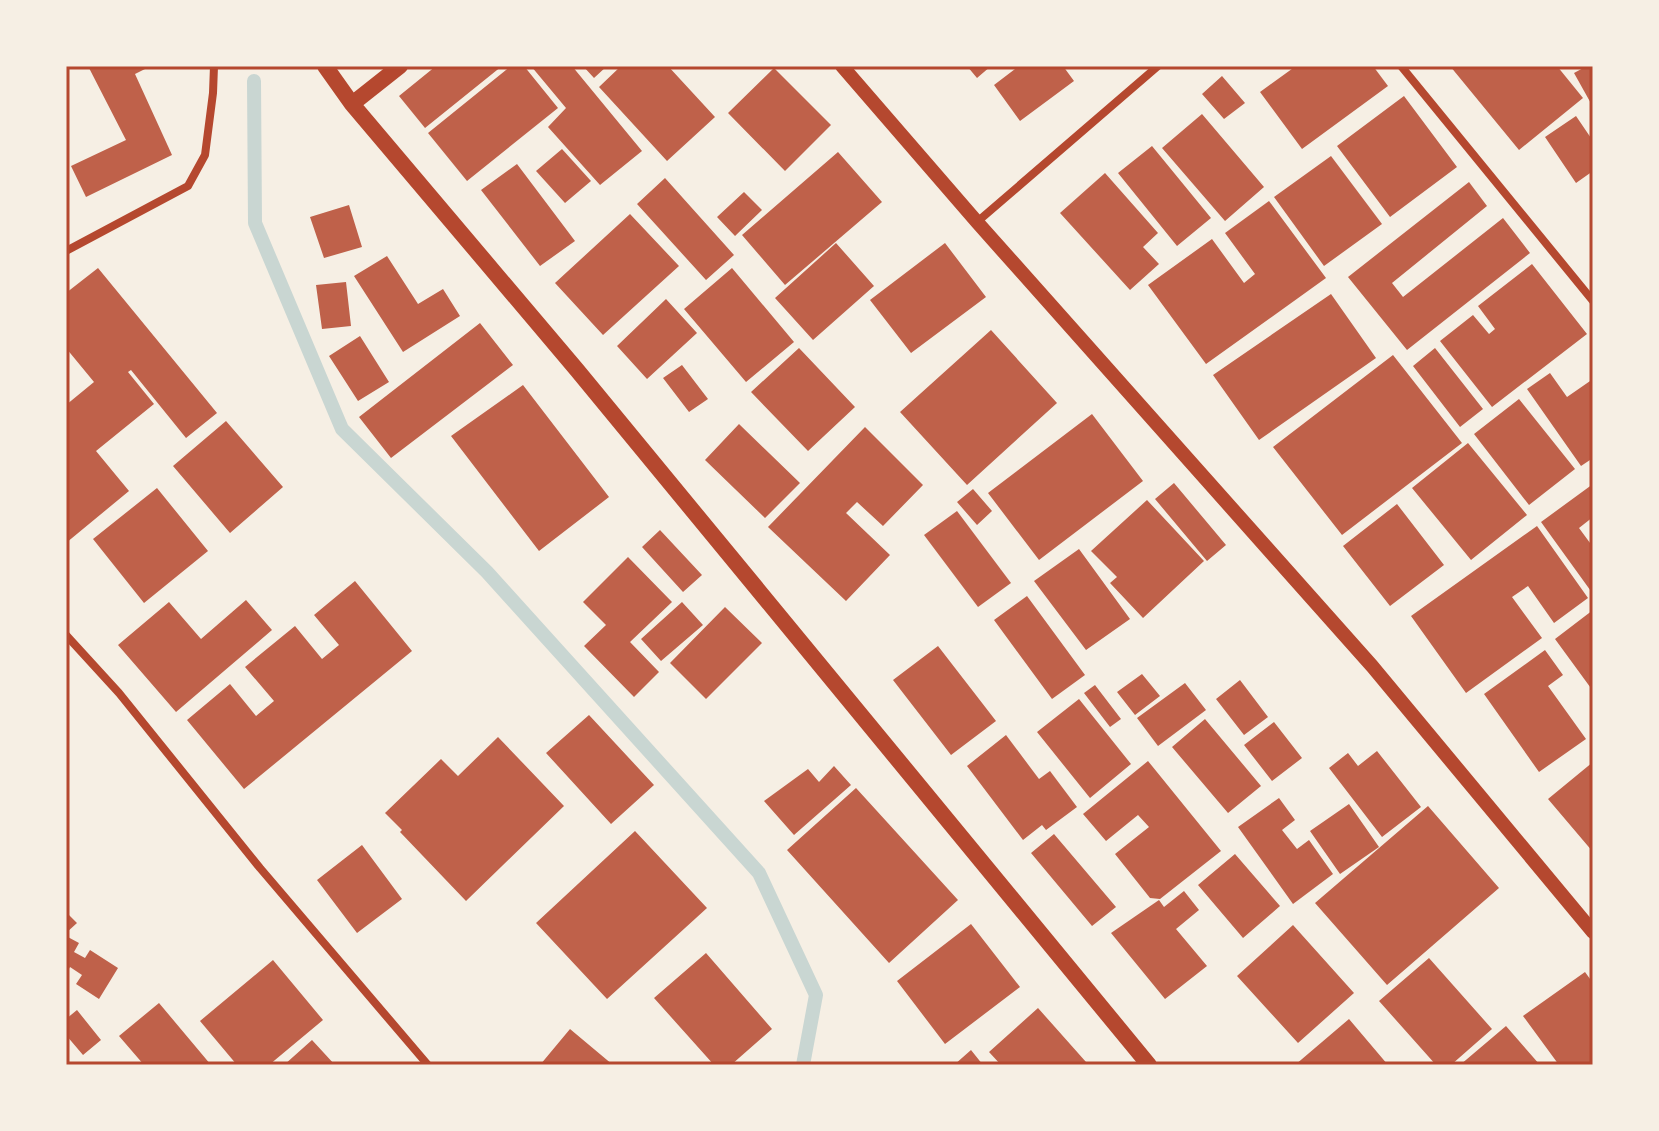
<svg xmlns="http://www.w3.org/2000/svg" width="1659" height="1131" font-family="Jost,sans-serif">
  <rect width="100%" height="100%" fill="#f6efe4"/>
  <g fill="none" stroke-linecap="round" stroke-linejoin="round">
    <path stroke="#c9d6d2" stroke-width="14" d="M254,81L255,223L342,429L487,572L759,873L816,995L803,1065"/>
  </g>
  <path fill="#bf614a" d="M88,66H151L135,74L172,155L86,197L71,166L126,140Z
    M436,66H502L425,128L399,96Z
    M511,66H524L558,108L467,181L428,133Z
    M531,66H572L642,151L600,185L548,127L566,108Z
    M583,66H607L594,78Z
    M621,66H668L715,117L667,161L599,87Z
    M967,66H991L977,78Z
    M1019,66H1063L1074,81L1020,121L994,85Z
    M1296,66H1373L1388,86L1302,149L1260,92Z
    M1450,66H1557L1583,98L1519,150Z
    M1587,66H1593V107L1574,73Z
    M774,68L831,125L785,171L728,113Z
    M1222,76L1245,103L1224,119L1202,94Z
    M1404,96L1457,167L1390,217L1337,146Z
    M1202,114L1264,187L1225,221L1162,148Z
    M1576,116L1593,141V171L1576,183L1545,137Z
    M1152,146L1211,218L1177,246L1118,173Z
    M562,149L591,181L565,203L536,171Z
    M838,152L882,202L785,285L742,235Z
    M1331,156L1382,224L1324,266L1274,197Z
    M517,164L575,241L540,266L481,190Z
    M1105,173L1158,233L1143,247L1159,264L1130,290L1060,213Z
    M665,178L734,255L706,280L637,204Z
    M1469,182L1487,206L1392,283L1403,297L1503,218L1530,253L1407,350L1348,277Z
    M744,192L762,210L735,236L717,217Z
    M1269,201L1326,278L1206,364L1148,285L1212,239L1244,283L1255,274L1225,233Z
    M349,205L362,247L324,258L310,217Z
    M630,214L679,266L603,335L555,283Z
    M836,243L874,286L813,340L775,298Z
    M945,243L986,297L911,353L870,300Z
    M387,256L418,304L443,289L460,316L403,352L354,276Z
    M1532,264L1587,334L1492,407L1440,341L1473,315L1489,334L1495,329L1478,306Z
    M98,268L217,413L186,438L131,370L128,372L154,404L96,451L129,491L66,543V405L94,382L66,348V293Z
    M732,268L794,342L746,382L684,309Z
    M346,282L351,326L322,329L316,285Z
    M1331,294L1376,358L1259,440L1213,375Z
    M666,299L697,333L647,379L617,346Z
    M480,323L513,365L391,458L359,417Z
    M991,330L1057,403L967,485L900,412Z
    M360,336L389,382L358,401L329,356Z
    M799,348L855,407L808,451L751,392Z
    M1435,348L1483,409L1460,427L1413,366Z
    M1393,355L1462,443L1342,535L1273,447Z
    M682,365L708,399L689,412L663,378Z
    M1550,373L1567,397L1593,379V458L1581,466L1527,389Z
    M523,385L609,497L539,551L451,436Z
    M1519,399L1575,469L1529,505L1474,434Z
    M1092,414L1143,481L1039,560L988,493Z
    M226,421L283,487L230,533L173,466Z
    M739,424L800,483L765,518L705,460Z
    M865,427L923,485L883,526L857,502L846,513L890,555L846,601L768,527Z
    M1468,443L1527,515L1471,560L1412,488Z
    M1174,483L1226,545L1207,561L1155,499Z
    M1593,484V517L1579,528L1593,547V594L1541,522Z
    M157,488L208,551L144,603L93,539Z
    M973,489L992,511L977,525L957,502Z
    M1147,500L1204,561L1143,618L1110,583L1117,577L1091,551Z
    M1397,504L1444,565L1390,606L1343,546Z
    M957,511L1011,583L978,607L924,535Z
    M1537,526L1588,598L1554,623L1528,586L1512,597L1542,638L1466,693L1411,616Z
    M660,530L702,575L683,592L642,547Z
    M1079,549L1130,619L1086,650L1034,581Z
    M628,557L672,602L630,642L659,672L634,697L584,646L606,625L583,602Z
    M355,581L412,651L244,789L187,720L230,684L256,716L274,701L245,667L295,626L322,659L339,645L314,615Z
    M1027,596L1085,675L1052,699L994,620Z
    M246,600L272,630L176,712L118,645L169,602L201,639Z
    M682,602L703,625L661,661L641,639Z
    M725,607L762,643L706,699L670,663Z
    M1593,610V691L1555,639Z
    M938,646L996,721L951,755L893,680Z
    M1545,650L1563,675L1548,686L1586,739L1539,772L1484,694Z
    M1142,674L1160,696L1135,715L1117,692Z
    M1240,680L1268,717L1244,735L1216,699Z
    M1185,683L1206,710L1158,746L1137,718Z
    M1095,685L1121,719L1110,727L1084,693Z
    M1079,699L1131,764L1090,798L1037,732Z
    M589,715L654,785L611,824L546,753Z
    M1205,719L1261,786L1228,813L1172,747Z
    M1274,722L1302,758L1272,781L1244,745Z
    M1006,735L1039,779L1050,771L1077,807L1046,830L1042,825L1023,840L967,766Z
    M498,737L564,806L466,901L400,832L402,830L385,813L441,759L458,776Z
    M1377,751L1421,807L1382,837L1329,768L1348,753L1358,766Z
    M1148,761L1221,851L1160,899L1150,898L1115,854L1149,827L1138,815L1106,841L1083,814Z
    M1593,762V852L1548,799Z
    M834,766L851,785L794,835L764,801L808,769L819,782Z
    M856,788L958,900L889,963L787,850Z
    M1279,798L1295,820L1282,830L1297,849L1309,840L1333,874L1293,904L1238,827Z
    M1349,804L1379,847L1340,874L1310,831Z
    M1428,806L1499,888L1387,985L1315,903Z
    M635,831L707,908L607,999L536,923Z
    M1054,834L1116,907L1092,926L1031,853Z
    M362,845L402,899L357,933L317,880Z
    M1235,854L1280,906L1243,938L1198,885Z
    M1184,891L1199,910L1176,929L1207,966L1165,999L1111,933L1159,900L1164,907Z
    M66,912L77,923L66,933Z
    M971,924L1020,987L945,1044L897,981Z
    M1293,925L1354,993L1298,1043L1237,976Z
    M66,936L79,943L74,952L85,958L90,950L118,968L99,999L76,984L82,975L70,967L66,974Z
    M706,953L772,1029L731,1065H714L654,998Z
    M1429,958L1492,1029L1451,1065H1436L1379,1001Z
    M273,960L323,1020L269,1065H237L200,1021Z
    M1585,972L1593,983V1065H1559L1523,1016Z
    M159,1003L211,1065H144L119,1036Z
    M1038,1008L1086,1062L1082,1065H1001L989,1052Z
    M77,1010L101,1040L83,1055L66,1035V1019Z
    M1349,1019L1388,1065H1295Z
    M1506,1026L1540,1065H1460Z
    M570,1029L613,1065H540Z
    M312,1040L335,1065H284Z
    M971,1050L983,1065H954Z"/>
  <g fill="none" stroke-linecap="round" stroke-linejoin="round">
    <path stroke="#b5482f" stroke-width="8" d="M1401,66L1593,301
      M977,222L1158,66
      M66,251L188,186L205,155L213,93L214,66
      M66,635L119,693L260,868L428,1065"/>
    <path stroke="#b5482f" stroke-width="14" d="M842,66L977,222L1372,666L1593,932"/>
    <path stroke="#b5482f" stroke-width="16" d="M325,66L352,104L577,370L1149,1065
      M352,104L400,66"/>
  </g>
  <rect width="1659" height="1131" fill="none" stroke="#f6efe4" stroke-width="136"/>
  <rect x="68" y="68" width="1523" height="995" fill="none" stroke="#b5482f" stroke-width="3"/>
</svg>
